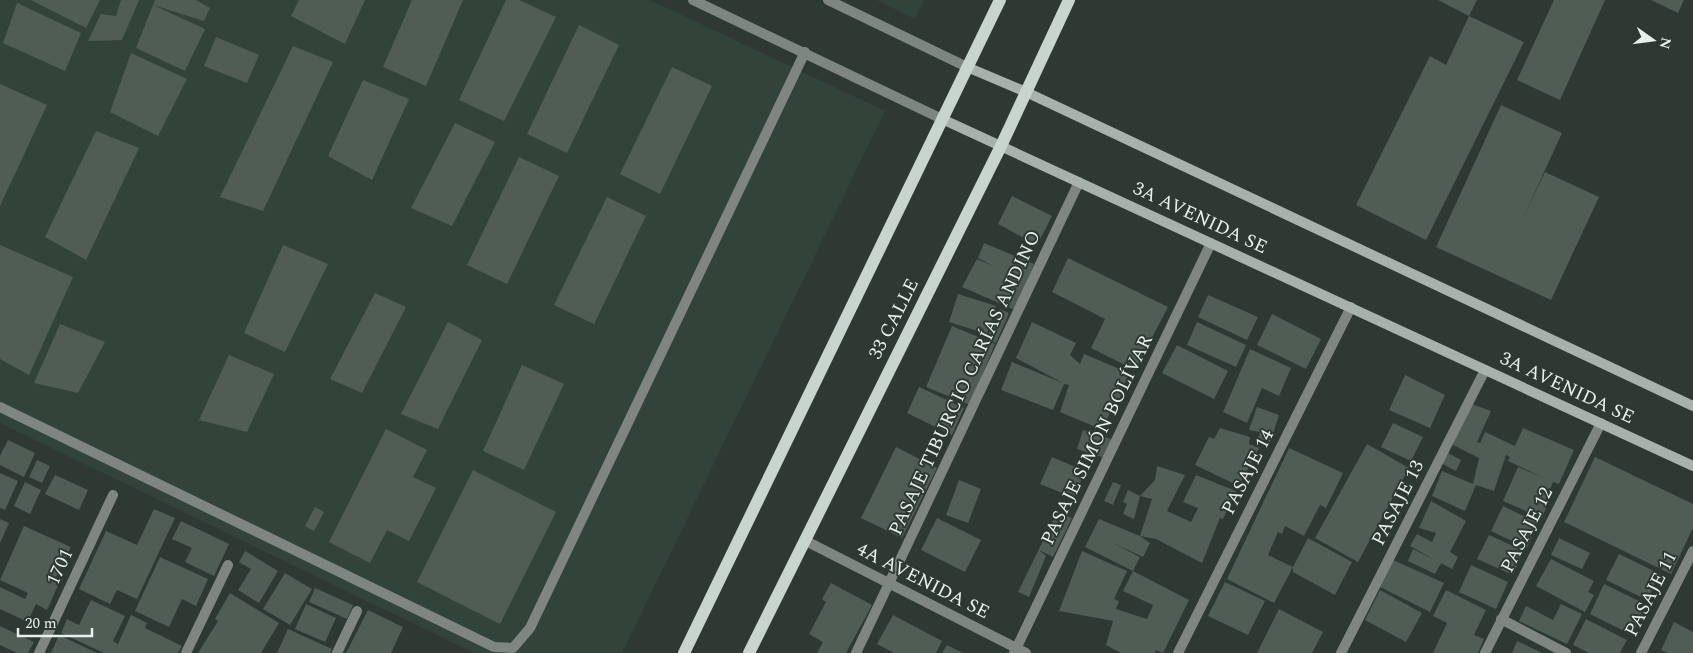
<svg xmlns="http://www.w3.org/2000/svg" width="1693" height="653" font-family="Spectral,serif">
  <rect width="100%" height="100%" fill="#2d3932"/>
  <path fill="#32443a" d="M0,0H650L885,111L622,653H474L0,423Z
    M877,0H924L915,19Z"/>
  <path fill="#4f5d55" d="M31,0H100L86,28Z
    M121,0H139L122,40L88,41L101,14L116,16Z
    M155,0H196L210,8L204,21L153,5Z
    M299,0H365L345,44L291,16Z
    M412,0H463L426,86L383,67Z
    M506,0H519L556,17L504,121L459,100Z
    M1438,0H1477L1469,16L1524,42L1426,240L1356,205L1430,56L1446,65L1469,16Z
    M1554,0H1605L1560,100L1517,80Z
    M1651,0H1684L1678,13Z
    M17,3L81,33L65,71L3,43Z
    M153,5L205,29L185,71L136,48Z
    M579,25L619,45L567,153L527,134Z
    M216,37L259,55L247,83L204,66Z
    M293,46L333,62L263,211L220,197Z
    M131,53L187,79L158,136L110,112Z
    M672,67L712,86L660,194L620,174Z
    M363,80L409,99L372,180L328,156Z
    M0,84L47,105L0,206Z
    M1501,105L1562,133L1524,216L1545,172L1599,197L1551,300L1436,247Z
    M455,123L495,142L452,226L411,208Z
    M96,131L139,148L86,260L45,237Z
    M519,157L559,176L507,284L467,265Z
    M1012,196L1052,216L1037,245L998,224Z
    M607,197L646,216L594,324L554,305Z
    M984,243L1034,264L1015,310L962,287L977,259L993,266L978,258Z
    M0,245L73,277L29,375L0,359Z
    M283,245L328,264L285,352L244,333Z
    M1068,258L1168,307L1135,370L1091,348L1105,319L1052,292Z
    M375,293L406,307L362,393L330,379Z
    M958,294L996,306L987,334L949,322Z
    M1208,295L1258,317L1247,340L1198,317Z
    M1000,309L1009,313L996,343L986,339Z
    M1272,314L1321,339L1306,369L1257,345Z
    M448,322L482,340L438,429L401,414Z
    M1032,322L1076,343L1070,355L1080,364L1084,354L1129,373L1119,400L1116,397L1103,430L1060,412L1069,385L1064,384L1053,410L1001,390L1012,362L1063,383L1016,358Z
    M1197,322L1246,345L1236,367L1187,345Z
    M60,324L105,342L78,393L34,383Z
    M952,326L995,344L970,405L926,387Z
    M1177,345L1228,371L1214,399L1162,373Z
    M1250,349L1291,368L1279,396L1262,388L1247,423L1223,412Z
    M229,355L274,374L247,432L199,420Z
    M522,365L564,384L524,470L483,451Z
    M1405,375L1445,395L1430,428L1389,410Z
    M919,387L964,408L952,435L907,413Z
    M1469,403L1491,411L1477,442L1480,443L1485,432L1515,446L1523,428L1574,450L1559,484L1553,482L1545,501L1548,503L1542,518L1503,501L1518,467L1544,478L1508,461L1510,457L1506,455L1494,491L1476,485L1465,511L1432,496L1442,471L1473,484L1479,458L1447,442Z
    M1257,407L1279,415L1270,443L1258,439L1260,432L1249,430Z
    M1393,423L1423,437L1411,461L1381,447Z
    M1220,428L1250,437L1249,444L1259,448L1239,486L1195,465L1209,437L1214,439Z
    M386,429L427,450L413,477L436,488L409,541L387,530L370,563L329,542Z
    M1083,430L1111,439L1105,458L1077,449Z
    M8,440L35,453L24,477L0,465V456Z
    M1367,444L1409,468L1358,562L1315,538Z
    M896,447L937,468L902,538L861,518Z
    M1289,448L1343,473L1326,508L1320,505L1304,536L1285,526L1282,534L1278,532L1268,555L1293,567L1274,603L1227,579Z
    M1446,452L1461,460L1456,471L1441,463Z
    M1052,457L1085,471L1074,498L1040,484Z
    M1595,457L1693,504V528L1671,574L1564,522Z
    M37,460L50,466L42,483L29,477Z
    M1157,466L1185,475L1167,511L1191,522L1198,508L1183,502L1196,475L1236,491L1223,519L1220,518L1202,563L1156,539L1140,536L1150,543L1143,557L1111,542L1140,557L1133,571L1085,547L1099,519L1140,536L1152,499L1140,496L1134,519L1123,514L1127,504L1123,502L1128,490L1140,496L1155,480Z
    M473,470L556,512L500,624L417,582Z
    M0,473L18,481L5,510L0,508Z
    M55,475L88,490L79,510L45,494Z
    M959,480L981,489L968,523L946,515Z
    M25,482L41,490L30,514L14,506Z
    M1113,482L1121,485L1113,505L1104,501Z
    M1431,501L1466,521L1450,552L1458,557L1452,569L1441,563L1435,574L1408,561L1413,549L1435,560L1410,546L1417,534L1432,542L1436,533L1419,528Z
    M1503,506L1538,523L1527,548L1491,531Z
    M315,507L324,512L314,531L305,526Z
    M154,509L175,518L137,599L117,590L110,604L79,589L106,531L137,545Z
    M1057,512L1072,518L1053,557L1039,550L1046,556L1029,597L1018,592Z
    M937,518L981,540L965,572L921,550Z
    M0,519L9,523L0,543Z
    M181,521L229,544L214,576L185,562L192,548L172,539Z
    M24,526L71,547L56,577L61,579L47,610L36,604L28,622L0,609V587L25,599L28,593L0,580Z
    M1489,535L1524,551L1513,575L1477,559Z
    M1308,538L1352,562L1335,595L1293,572V567Z
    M1559,538L1590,553L1582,569L1551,555Z
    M245,551L278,571L259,603L238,590L251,569L239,562Z
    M1082,551L1127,571L1114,599L1119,601L1116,609L1147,619L1153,605L1123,591L1133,571L1189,600L1163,653L1156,650L1155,653H1121L1106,645L1113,621L1059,611Z
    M1619,554L1660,574L1647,600L1606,580Z
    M160,557L208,579L196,606L182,599L169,627L135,611Z
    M1551,559L1594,581L1588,592L1594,595L1585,612L1536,586Z
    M1393,560L1444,583L1430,612L1380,587Z
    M1471,565L1508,582L1496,609L1459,592Z
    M285,573L312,589L290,625L263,609Z
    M1225,582L1265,601L1248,635L1208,616Z
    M831,583L872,605L846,653H817L823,642L809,634L826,602L822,599Z
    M1604,584L1647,605L1632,635L1590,614Z
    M315,588L353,605L347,619L309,602Z
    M1380,590L1422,613L1406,642L1365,620Z
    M1446,590L1486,610L1474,635L1484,639L1478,653H1433L1447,623L1433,616Z
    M230,593L279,623L261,653H198L218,621L215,619Z
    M91,600L125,616L113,641L118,644L131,615L147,623L145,628L182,646L178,653H104L61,633L67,619L79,625Z
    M306,604L336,618L325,642L295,629Z
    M1561,604L1582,614L1567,644L1519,621L1526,606L1553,620Z
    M1279,609L1323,632L1312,653H1257Z
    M368,610L403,627L391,653H346Z
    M893,615L942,641L936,653H894L877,644Z
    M1586,619L1627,640L1620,653H1589L1573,645Z
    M1674,622L1693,632V653H1668L1661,650Z
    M0,626L34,642L28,653H17L0,645Z
    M288,629L332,649L330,653H277Z
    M59,635L97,653H51Z
    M1517,641L1542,653H1512Z
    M947,645L963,653H942Z"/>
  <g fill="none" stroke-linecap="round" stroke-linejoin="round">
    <path stroke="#7f8682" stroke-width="10" d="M0,407L494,647L513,648L530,628L805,52
      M856,653L1079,182
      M1014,653L1211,243
      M1178,653L1351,307
      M1341,653L1485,370
      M1485,653L1601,423
      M1641,653L1693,551"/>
    <path stroke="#7f8682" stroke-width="10" d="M804,540L1026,653
      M1501,619L1566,653
      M39,653L113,495
      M186,653L228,565
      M337,653L357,611"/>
    <path stroke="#7f8682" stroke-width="10" d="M693,0L942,119
      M828,0L967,67"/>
    <path stroke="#a8b2ac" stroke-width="10" d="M967,67L1026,92L1693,406
      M942,119L1693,466"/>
    <path stroke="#c8d5cd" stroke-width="12" d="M684,653L1000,0
      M749,653L1001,146L1069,0"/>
  </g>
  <g text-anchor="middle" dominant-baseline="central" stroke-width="4" stroke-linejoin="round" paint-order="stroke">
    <g font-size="19" fill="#e8f0eb" stroke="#2d3932">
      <text transform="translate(1200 218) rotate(25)">3A AVENIDA SE</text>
      <text transform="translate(894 319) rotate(-63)">33 CALLE</text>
      <text transform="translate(965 383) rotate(-65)">PASAJE TIBURCIO CARÍAS ANDINO</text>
      <text transform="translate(1567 388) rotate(25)">3A AVENIDA SE</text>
      <text transform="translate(1097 440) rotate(-64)">PASAJE SIMÓN BOLÍVAR</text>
      <text transform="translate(1248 472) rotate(-63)">PASAJE 14</text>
      <text transform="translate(1398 503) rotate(-63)">PASAJE 13</text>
      <text transform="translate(1527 530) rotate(-63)">PASAJE 12</text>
      <text transform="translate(60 567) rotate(-65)">1701</text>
      <text transform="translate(923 581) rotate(27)">4A AVENIDA SE</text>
      <text transform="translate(1651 594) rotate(-63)">PASAJE 11</text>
    </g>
  </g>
  <g transform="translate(1653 40) rotate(104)" stroke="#2d3932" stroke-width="4" paint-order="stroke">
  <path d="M0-4L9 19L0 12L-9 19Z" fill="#e8f0eb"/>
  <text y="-8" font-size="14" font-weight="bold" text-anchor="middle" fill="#e8f0eb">N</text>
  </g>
  <path d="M18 628v8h74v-8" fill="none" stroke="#e8f0eb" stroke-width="2.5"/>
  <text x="25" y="628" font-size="15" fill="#e8f0eb" stroke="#2d3932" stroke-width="4" paint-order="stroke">20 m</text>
</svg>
